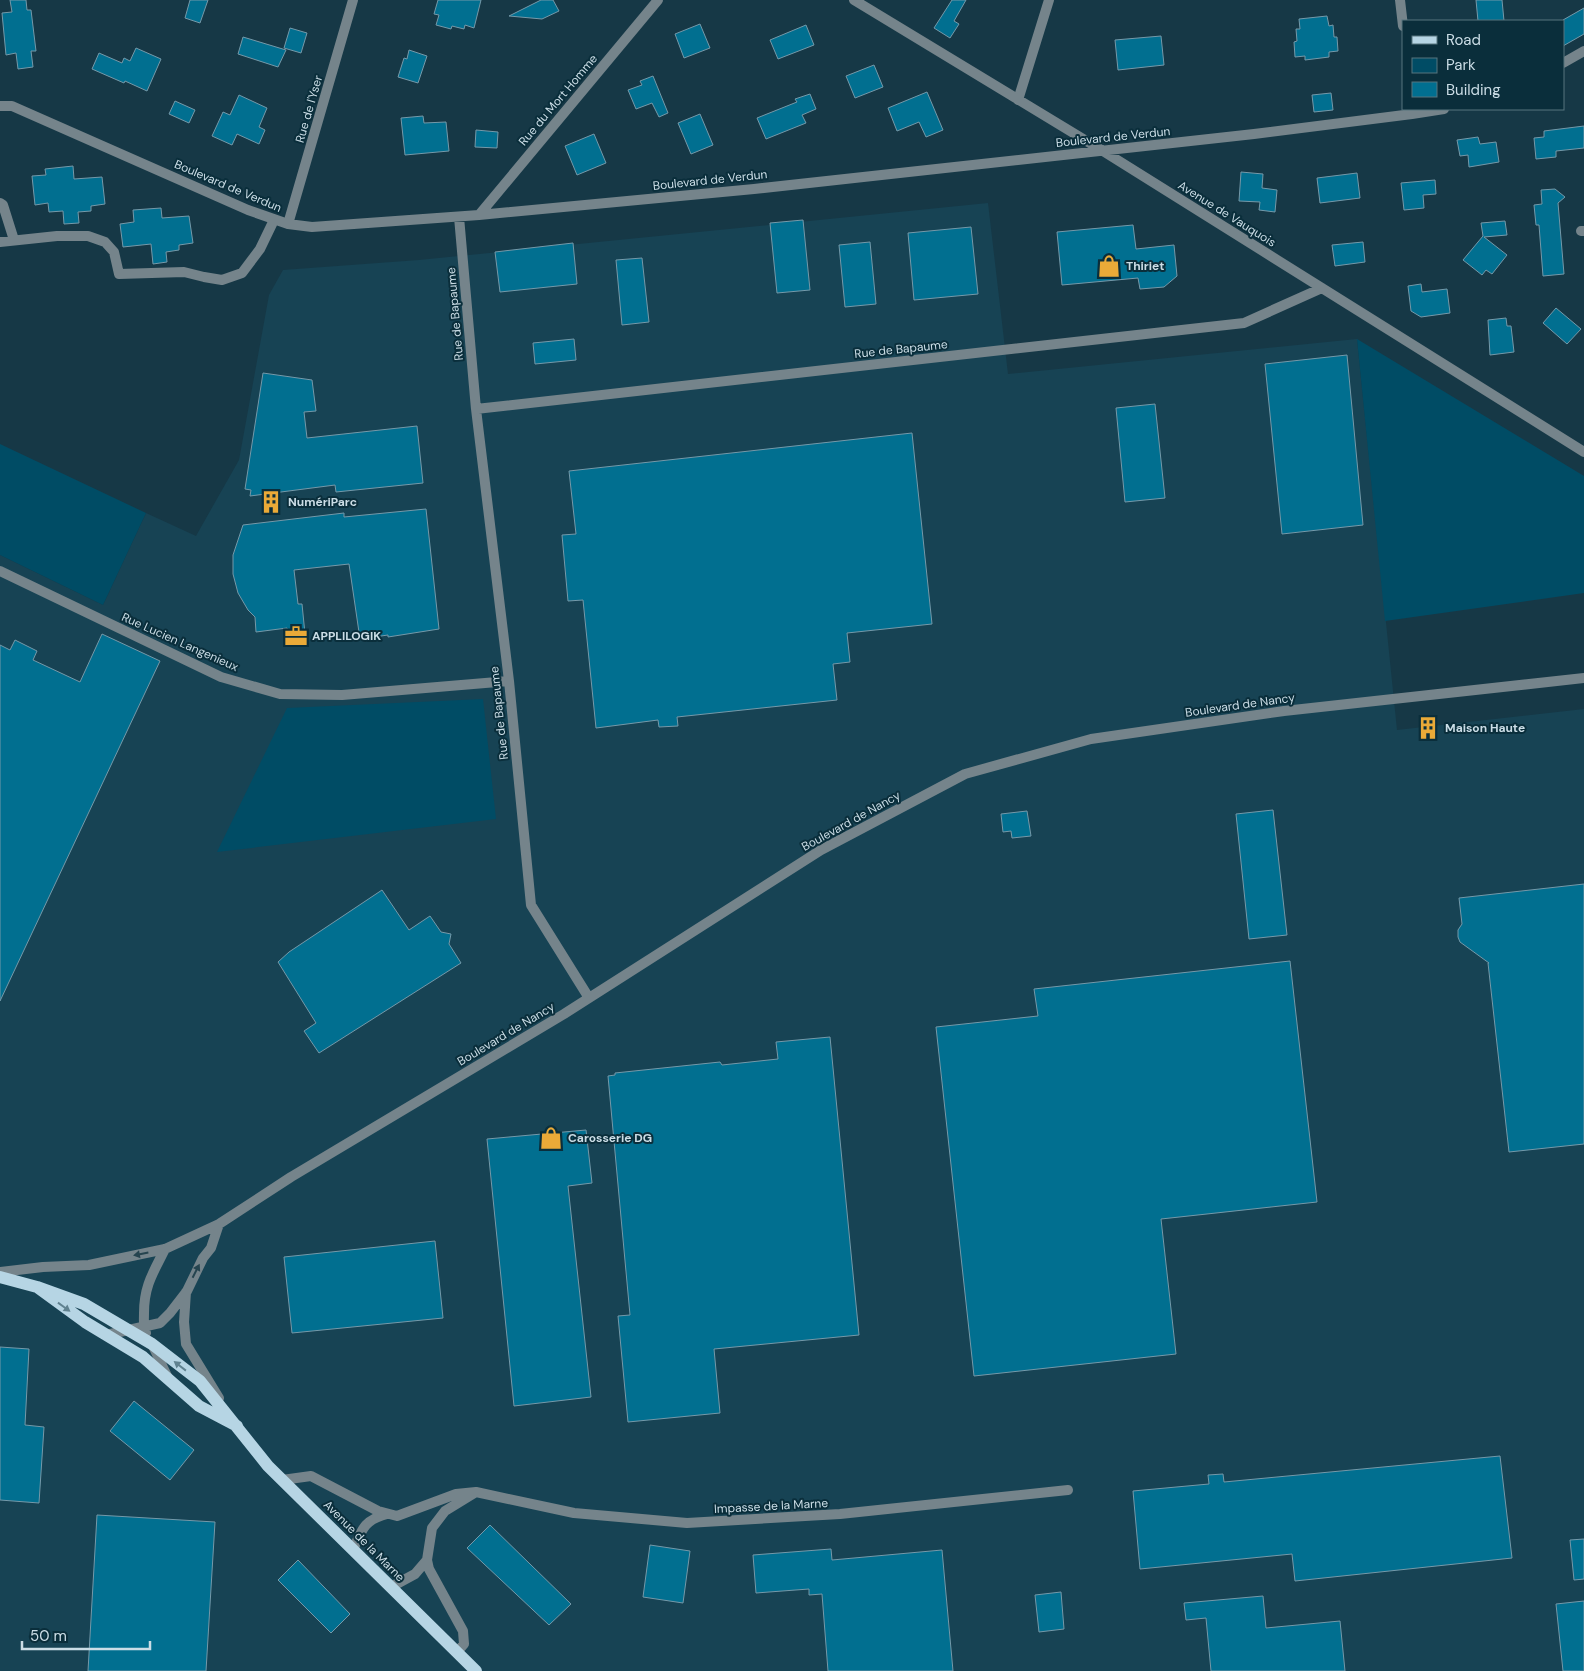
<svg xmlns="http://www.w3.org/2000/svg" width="1584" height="1671" font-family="'DM Sans',sans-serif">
  <rect width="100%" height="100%" fill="#163846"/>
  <path fill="#174354" d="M988,203L1008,374L1357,339L1397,730L1584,709V1671H0V555L103,605L146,513L196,536L239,460L269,295L283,270L419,260Z"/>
  <path fill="#004c65" d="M1357,339L1584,476V593L1385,621Z
    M0,444L146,513L103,605L0,555Z
    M483,699L496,819L217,852L287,708Z"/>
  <path fill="#016f90" stroke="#7599a9" d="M10,0H26L27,10H31L36,51H31L33,67L18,69L16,53L6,55L2,13L12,12Z
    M190,0H208L200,23L185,18Z
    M438,0H481L474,28L465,25L464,29L452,26L451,29L436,25L439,15L434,14Z
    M541,0H553L559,11L542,19L509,16Z
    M952,0H966L954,21L959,24L950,38L934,28Z
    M1476,0H1502L1504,21H1478Z
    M1584,8V34L1563,46V20Z
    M1327,16L1329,26L1333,25L1334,37H1337L1338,51L1329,52V57L1305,60V56L1295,57L1294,42L1297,41L1296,29H1300L1299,19Z
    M700,24L710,48L684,58L675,34Z
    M806,25L814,45L778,59L770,40Z
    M290,28L307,33L301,53L284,48Z
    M1161,36L1164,65L1118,70L1115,40Z
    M243,37L286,50L278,67L238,54Z
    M136,48L161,59L147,91L125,81L124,83L92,69L99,53L122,63L124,58L130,61Z
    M409,50L427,56L418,83L398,77L404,58L407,59Z
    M874,65L883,87L855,98L846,76Z
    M653,76L668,113L659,117L652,103L636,109L628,90L642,85L640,81Z
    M927,92L943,130L926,137L919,122L897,131L888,108Z
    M1331,93L1333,110L1314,112L1312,95Z
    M810,94L816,109L802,115L806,123L766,139L757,118L797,102L795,99Z
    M239,95L267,108L259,127L265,130L259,144L237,134L232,145L212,136L223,112L230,115Z
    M175,101L195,110L189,123L169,114Z
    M700,114L713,145L691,154L678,123Z
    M423,116L424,123L446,122L449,151L405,155L401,118Z
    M1584,126V148L1556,151V157L1536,159L1534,138L1544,137V131Z
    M476,130L498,132L497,148L475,147Z
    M594,134L606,163L577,175L565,146Z
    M1478,137L1480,144L1496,142L1499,162L1469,167L1468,155L1460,156L1457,140Z
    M73,166L74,179L102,177L105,204L91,206V211L78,212L79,223L64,224L63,211L49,212L48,203L35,205L32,176L46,175L45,169Z
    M1241,172L1263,174L1262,188L1277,190L1275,212L1259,210L1260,202L1239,201Z
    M1357,173L1360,198L1320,203L1317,178Z
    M1435,180L1436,194L1423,195L1424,208L1404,210L1401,183Z
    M1555,189L1565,197L1558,203L1564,274L1543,276L1539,225H1536L1534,205L1542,204L1541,190Z
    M161,208L162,218L189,216L193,243L179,245V250L166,252L167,262L153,264L151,244L123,247L120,224L134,222L133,210Z
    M803,220L810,290L777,293L770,223Z
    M1505,221L1507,235L1484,237L1507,255L1492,274L1486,270L1482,275L1463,260L1483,236L1481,223Z
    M1133,225L1136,249L1174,245L1177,276L1164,287L1140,289L1138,278L1062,285L1057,232Z
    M971,227L978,294L914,300L908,233Z
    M870,242L876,304L845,307L839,245Z
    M1363,242L1365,262L1335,266L1332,245Z
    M573,243L577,284L500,292L495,252Z
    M642,258L649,322L622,325L616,260Z
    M1421,284L1422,292L1447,289L1450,313L1421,317L1411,311L1408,286Z
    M1556,308L1581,329L1567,344L1543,323Z
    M1506,318L1507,326H1511L1514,352L1490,355L1488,320Z
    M574,339L576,360L535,364L533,343Z
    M1347,355L1363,525L1282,534L1265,364Z
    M263,373L312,380L316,411L304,412L307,438L417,426L423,483L336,492L335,485L250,496L251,490L245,489Z
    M1155,404L1165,498L1125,502L1116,408Z
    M912,433L932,624L847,633L850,662L833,664L837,700L677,717L678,726L659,727L658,720L596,728L583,600L568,601L562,535L576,534L569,471Z
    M426,509L439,629L388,637V635L360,639L349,564L294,570L298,604H302L306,644L288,639L287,628L256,632L255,617L248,610L238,593L233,574V555L243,525L344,513V517Z
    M102,634L160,661L0,1001V645L10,650L15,640L37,651L33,660L80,682Z
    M1273,810L1287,935L1249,939L1236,814Z
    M1027,811L1031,836L1012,838L1011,831L1003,832L1001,814Z
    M1584,884V1144L1509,1152L1488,963H1489L1460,942L1458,937V930L1462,924L1459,898Z
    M382,890L409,930L430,916L441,932L451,934L449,944L461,963L319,1053L304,1031L316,1023L278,962L289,952Z
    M1290,961L1317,1202L1161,1219L1176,1354L974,1376L936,1027L1038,1016L1034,989Z
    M830,1037L859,1335L714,1349L720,1413L628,1422L618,1316L630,1315L608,1076L615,1075V1073L720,1062L722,1065L778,1059L776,1042Z
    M586,1130L592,1183L568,1186L591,1397L514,1406L487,1139Z
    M435,1241L443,1318L292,1333L284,1257Z
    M0,1347L29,1349L25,1425L44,1427L39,1503L0,1500Z
    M134,1401L194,1450L170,1480L110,1431Z
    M1500,1456L1512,1558L1295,1581L1292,1554L1140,1569L1133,1491L1209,1484L1208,1475L1223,1474L1224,1482Z
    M97,1515L215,1522L206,1671H88Z
    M490,1525L571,1604L549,1625L467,1548Z
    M1584,1539V1579L1574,1580L1570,1540Z
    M650,1545L690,1551L683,1603L643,1597Z
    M831,1549L832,1560L942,1550L953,1671H828L822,1594L809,1595V1589L756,1593L753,1555Z
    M298,1560L350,1614L331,1633L278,1580Z
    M1061,1592L1064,1629L1039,1632L1035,1595Z
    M1263,1596L1266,1628L1340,1621L1345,1671H1211L1206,1618L1186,1620L1184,1603Z
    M1584,1601V1671H1563L1556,1604Z"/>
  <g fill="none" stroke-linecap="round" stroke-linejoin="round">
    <path stroke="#75848b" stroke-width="10" d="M854,0L1103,151L1584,452
      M1400,0L1403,26
      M1563,63L1584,51
      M1018,100L1049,0
      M0,106H12L248,210L288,224L312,227L479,215L754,189L1254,134L1412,114L1444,109
      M0,203L3,205L14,240
      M479,215L658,0
      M459,217L476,409L509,681L531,905L589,998
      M288,224L353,0
      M1581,231H1584
      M0,242L57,236H88L105,242L114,252L119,274L184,272L204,277L222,280L242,273L260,249L274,220
      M476,409L1244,323L1322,288
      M0,571L221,677L280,694L342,695L509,681
      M0,1272L43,1267L89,1265L165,1249L219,1224L291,1177L564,1014L821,850L965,774L1091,739L1284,711L1584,678
      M186,1292L184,1322L186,1344L219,1398
      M146,1333C143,1326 144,1321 144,1313C144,1286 153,1273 165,1249
      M106,1335L160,1323L170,1313L187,1291L203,1258L211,1248L219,1224
      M153,1346L168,1378
      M282,1480L311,1476L378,1511L397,1516L456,1494L476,1492L445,1511L432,1528L427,1560L429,1569L463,1631L464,1644L457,1652
      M476,1492L574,1513L687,1523L840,1514L1068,1490
      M353,1550C362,1529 364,1520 387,1514
      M391,1587L415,1574L427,1560"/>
    <path stroke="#b6d5e4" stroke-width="12" d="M0,1277L37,1287
      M237,1426L199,1406L143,1357L85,1322L37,1287L84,1304L152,1344L200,1381L268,1466L476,1671"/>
  </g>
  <defs><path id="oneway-solid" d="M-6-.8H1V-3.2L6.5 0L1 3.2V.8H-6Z" transform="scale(1.25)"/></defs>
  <g fill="#25444f">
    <use href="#oneway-solid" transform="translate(141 1254) rotate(169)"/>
    <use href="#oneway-solid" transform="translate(196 1271) rotate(-63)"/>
  </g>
  <g fill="#608290">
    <use href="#oneway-solid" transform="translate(64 1307) rotate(36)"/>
    <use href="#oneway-solid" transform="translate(180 1366) rotate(-142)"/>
  </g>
  <defs>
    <symbol id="shop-bare" viewBox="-9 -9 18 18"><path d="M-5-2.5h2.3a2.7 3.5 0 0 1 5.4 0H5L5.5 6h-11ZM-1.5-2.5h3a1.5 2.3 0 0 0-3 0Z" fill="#eaaa38" stroke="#0a2e3b" stroke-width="2.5" paint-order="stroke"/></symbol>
    <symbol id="building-bare" viewBox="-9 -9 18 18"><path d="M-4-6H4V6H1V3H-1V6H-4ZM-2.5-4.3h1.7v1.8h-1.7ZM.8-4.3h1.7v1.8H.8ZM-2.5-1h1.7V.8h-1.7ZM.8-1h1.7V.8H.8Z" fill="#eaaa38" stroke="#0a2e3b" stroke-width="2.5" paint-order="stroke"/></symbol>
    <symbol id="office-bare" viewBox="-9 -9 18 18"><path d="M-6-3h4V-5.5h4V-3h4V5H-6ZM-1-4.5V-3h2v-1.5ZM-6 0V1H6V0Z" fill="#eaaa38" stroke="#0a2e3b" stroke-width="2.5" paint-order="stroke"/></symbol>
  </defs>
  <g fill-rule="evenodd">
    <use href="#shop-bare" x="1093" y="250" width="32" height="32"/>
    <use href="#building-bare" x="255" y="486" width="32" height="32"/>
    <use href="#office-bare" x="280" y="620" width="32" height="32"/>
    <use href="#building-bare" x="1412" y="712" width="32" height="32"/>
    <use href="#shop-bare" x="535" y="1122" width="32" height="32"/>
  </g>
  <g text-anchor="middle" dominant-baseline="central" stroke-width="4" stroke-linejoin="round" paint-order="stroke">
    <g font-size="12" fill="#cbdde6" stroke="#0a2e3b">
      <text transform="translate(558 100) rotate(-50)">Rue du Mort Homme</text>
      <text transform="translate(309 109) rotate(-74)">Rue de l'Yser</text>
      <text transform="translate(1113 137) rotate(-6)">Boulevard de Verdun</text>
      <text transform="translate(710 180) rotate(-6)">Boulevard de Verdun</text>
      <text transform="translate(228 186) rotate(23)">Boulevard de Verdun</text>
      <text transform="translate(1227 214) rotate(32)">Avenue de Vauquois</text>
      <text transform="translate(455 314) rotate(-95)">Rue de Bapaume</text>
      <text transform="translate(901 349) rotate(-6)">Rue de Bapaume</text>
      <text transform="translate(180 642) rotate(24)">Rue Lucien Langenieux</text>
      <text transform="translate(1240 705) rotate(-8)">Boulevard de Nancy</text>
      <text transform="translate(499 713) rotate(-96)">Rue de Bapaume</text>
      <text transform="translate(851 821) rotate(-29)">Boulevard de Nancy</text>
      <text transform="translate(506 1034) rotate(-31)">Boulevard de Nancy</text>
      <text transform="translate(771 1506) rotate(-3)">Impasse de la Marne</text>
      <text transform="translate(364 1541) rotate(45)">Avenue de la Marne</text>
    </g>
    <g font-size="12" font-weight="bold" fill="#cbdde6" stroke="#0a2e3b" text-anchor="start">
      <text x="1126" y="266">Thiriet</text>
      <text x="288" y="502">NumériParc</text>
      <text x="312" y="636">APPLILOGIK</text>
      <text x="1445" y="728">Maison Haute</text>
      <text x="568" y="1138">Carosserie DG</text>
    </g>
  </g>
  <rect x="1402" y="20" width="162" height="90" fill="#0a2e3b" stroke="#57747f"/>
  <rect x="1412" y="36" width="25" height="8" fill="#b6d5e4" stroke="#57747f"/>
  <text x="1446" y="45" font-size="15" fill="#cbdde6">Road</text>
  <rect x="1412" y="58" width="25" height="15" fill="#004c65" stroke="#57747f"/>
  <text x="1446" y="70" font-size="15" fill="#cbdde6">Park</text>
  <rect x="1412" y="82" width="25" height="15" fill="#016f90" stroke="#57747f"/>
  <text x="1446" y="95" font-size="15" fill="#cbdde6">Building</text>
  <path d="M22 1641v8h128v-8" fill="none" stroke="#cbdde6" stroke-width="2.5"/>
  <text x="30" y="1641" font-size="15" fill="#cbdde6" stroke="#0a2e3b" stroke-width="4" paint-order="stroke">50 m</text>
</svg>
